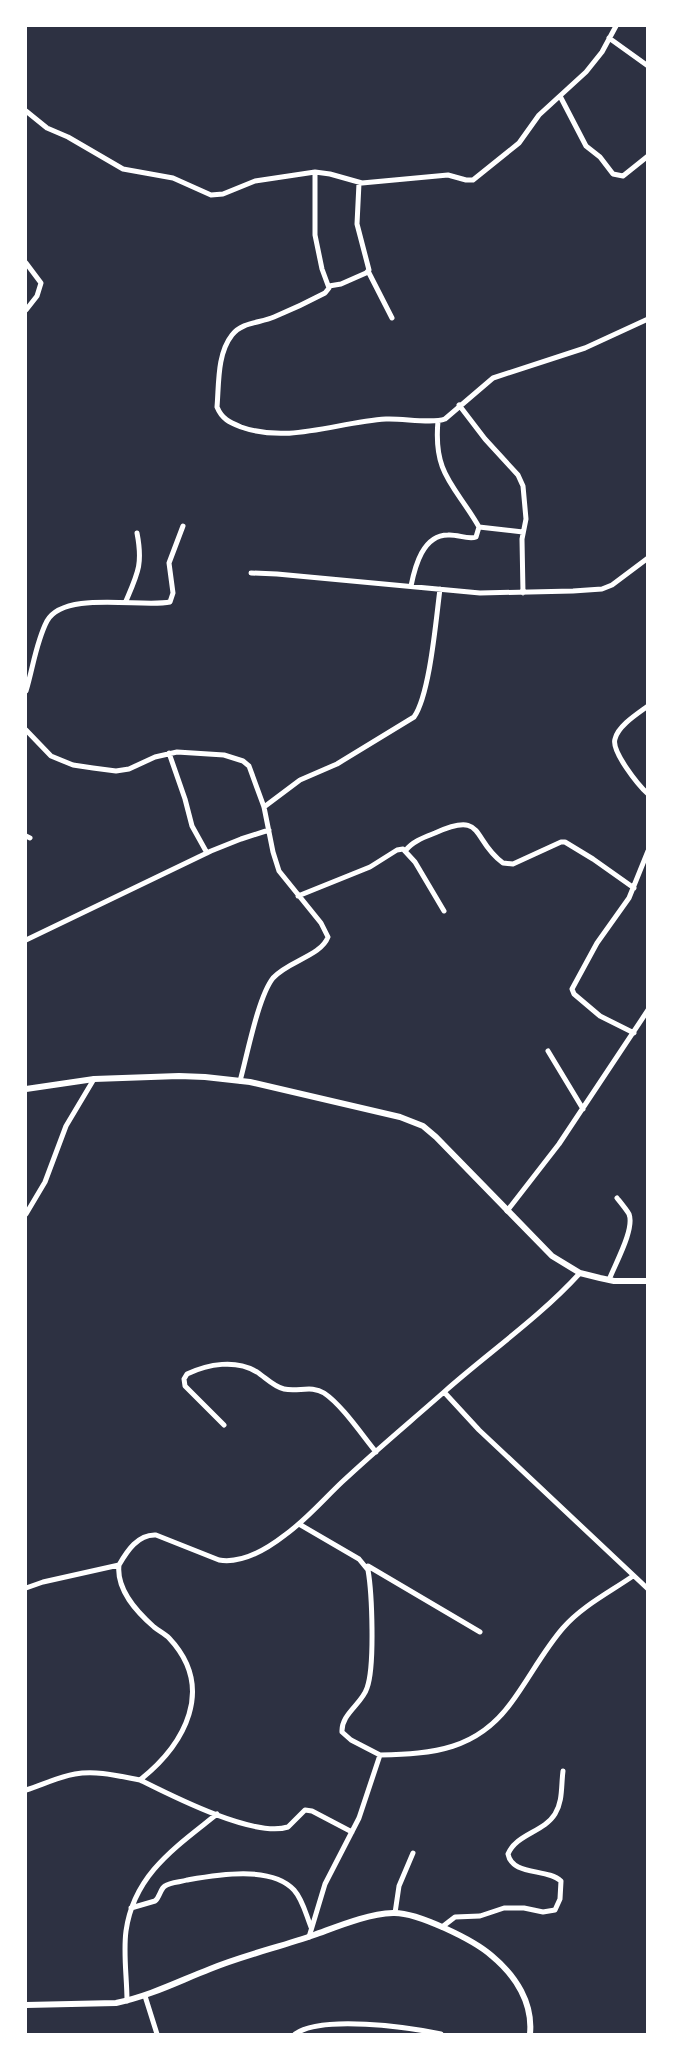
<svg xmlns="http://www.w3.org/2000/svg" width="673" height="2060" font-family="'PT Serif',serif">
  <rect width="100%" height="100%" fill="#2d3142"/>
  <g fill="none" stroke-linecap="round" stroke-linejoin="round">
    <path stroke="#fff" stroke-width="5" d="M609,38L648,66
      M560,96L586,146L600,157L613,174L623,176L648,156
      M26,111L47,128L68,137L123,169L173,178L211,195L223,194L255,181L315,172L330,174L362,183L448,175L466,180H473L519,143L539,115L586,72L602,52L616,26
      M315,172V235L322,269L329,288L325,293C308,302 291,310 274,317C260,323 242,322 232,335C217,354 219,384 217,407C222,419 229,422 241,427C289,444 337,422 386,419C402,418 432,424 445,419L493,378L585,348L648,319
      M26,263L41,283L37,296L26,310
      M368,271L392,318
      M329,286L341,284L366,273L369,270L357,224L359,183
      M459,405L485,439L518,475L523,486L526,519L522,539L523,593
      M479,527L523,532
      M251,573L277,574L480,593L573,591L602,589L612,585L648,558
      M411,586C415,566 423,535 448,535C457,534 468,540 476,537L479,527C455,485 433,475 438,421
      M126,601C138,573 143,564 137,533
      M26,691C33,668 36,642 47,621C64,590 143,608 170,602L173,593L169,563L183,526
      M648,706C637,714 618,726 615,739C611,751 638,785 648,794
      M26,730L51,756L73,765L93,768L116,771L129,769L155,757L177,752L224,755L243,761L249,766L264,807L273,852L279,871L321,923L328,937C321,956 288,961 273,978C258,997 247,1056 240,1081
      M169,753L185,799L192,826L207,853
      M264,807L300,780L337,764L414,717C430,694 436,619 440,589
      M26,836L30,838
      M406,850C413,841 425,837 435,833C486,810 471,840 503,863L513,864L561,842H565L593,859L634,888
      M298,896L370,867L397,850L403,849L415,862L444,911
      M26,940L211,851L241,839L269,830
      M634,1033L600,1016L574,994L572,989L597,943L629,898L648,851
      M548,1051L583,1109
      M507,1211L559,1144L648,1010
      M26,1214L45,1182L66,1126L94,1079
      M609,1280C615,1264 635,1229 629,1214C626,1209 621,1203 617,1198
      M444,1392L479,1430L648,1589
      M224,1425L185,1386L184,1379L187,1374C208,1364 236,1359 257,1372C266,1378 274,1387 284,1389C298,1392 312,1385 324,1393C342,1405 362,1435 376,1452
      M299,1524L359,1559L368,1570C372,1593 375,1666 367,1688C362,1704 341,1714 342,1732L351,1740L380,1755L359,1818L325,1884L309,1937
      M368,1566L480,1632
      M26,1588L43,1582L119,1565
      M380,1755C433,1754 477,1750 511,1703C529,1679 543,1651 563,1628C582,1606 610,1592 633,1576
      M140,1780C172,1796 254,1838 288,1827L305,1810L312,1811L352,1832
      M26,1790C42,1785 58,1777 75,1774C96,1770 119,1776 140,1780C185,1744 216,1688 169,1638C165,1634 159,1631 154,1627C137,1612 116,1590 119,1565C127,1551 138,1534 156,1535L219,1560C243,1564 267,1549 285,1535C306,1520 323,1500 342,1482C375,1451 410,1422 444,1392C489,1352 539,1318 580,1273
      M131,1908L155,1901C160,1897 160,1889 165,1886C170,1882 181,1882 187,1880C216,1875 271,1865 294,1890C303,1900 306,1915 311,1927
      M395,1913L399,1886L413,1853
      M442,1927L455,1917L480,1916L504,1908H524L543,1912L555,1910L560,1899L561,1881C547,1868 512,1876 508,1854C516,1834 544,1832 555,1814C563,1801 561,1786 563,1771
      M145,1996L157,2034
      M127,2001C127,1978 123,1953 126,1931C134,1874 176,1847 217,1814
      M295,2034C322,2015 408,2027 441,2034"/>
    <path stroke="#fff" stroke-width="6" d="M26,1089L94,1079L179,1076L205,1077L250,1082L400,1117L423,1126L436,1137L552,1256L580,1273L600,1278L614,1281H648
      M26,2005L116,2003C150,1996 179,1981 210,1969C244,1955 280,1947 314,1935C339,1926 367,1914 393,1913C417,1912 474,1940 492,1956C516,1976 533,2003 530,2034"/>
  </g>
  <rect width="673" height="2060" fill="none" stroke="#ffffff" stroke-width="54"/>
</svg>
